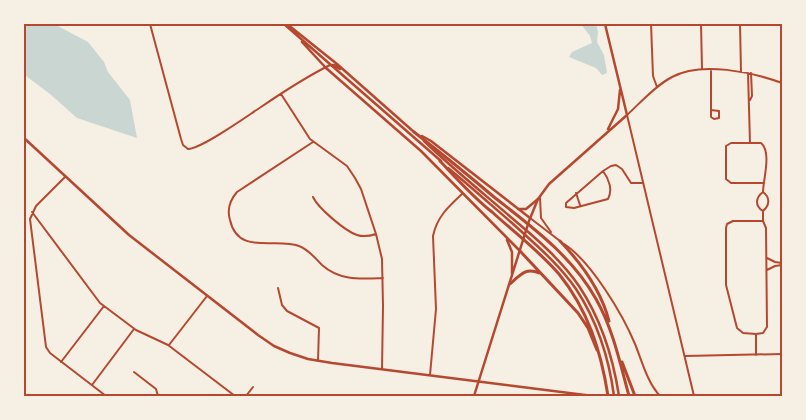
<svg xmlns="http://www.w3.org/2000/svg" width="806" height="420" font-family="'Golos Text',sans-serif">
  <rect width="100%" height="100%" fill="#f6efe4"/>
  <path fill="#c9d6d2" d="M24,24H54L88,42L104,62L108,72L130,100L137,138L77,118L50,94L26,76L24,71Z
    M581,24H596L598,32L597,42L604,55L607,73L602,75L596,68L569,57L572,52L592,43L590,36Z"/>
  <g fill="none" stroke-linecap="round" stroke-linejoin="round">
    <path stroke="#b5482f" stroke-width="2" d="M150,24L181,139L183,145L188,149C203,148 247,116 261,107C283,92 306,77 330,65
      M651,24L653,76L657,87
      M701,24L702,69
      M740,24L741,72
      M711,71V117L714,119L719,118V111L711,110
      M748,73L750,143H761C772,152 763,180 763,192
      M281,94L310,139L347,166L355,178L361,189L376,234L382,259L383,306L382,369
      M750,100L752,96L751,73
      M627,115C641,102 655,86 672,77C701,61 752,72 782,83
      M313,142L237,192C230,200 227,210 230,220C238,256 275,237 299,246C308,249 315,258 322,265C340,281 360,279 383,278
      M750,143H731L726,146V179L731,183H763
      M603,171C609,179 613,190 608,199L574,208L566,207V203Z
      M603,171L611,166L616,165L622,169L631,183H643
      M65,177L36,206L30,219L46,347L50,353L106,396
      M763,192C771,198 769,206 763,211C755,206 755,198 763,192Z
      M576,193L580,205
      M313,197C318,208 345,231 357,235C363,237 370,236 376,234
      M32,212L100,303L136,330L168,345L235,396
      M767,258L775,262L782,263
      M767,270L775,266L782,265
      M278,288L282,305L287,311L319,328L318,361
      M756,334L743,333L737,328L726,285V228L727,224L733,221H763
      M169,345L207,296
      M756,355V334L763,333L767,327L766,228L763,221V211
      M685,356L782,354
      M61,362L104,306
      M134,372L156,389L158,396
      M430,375L436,309L433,236C437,217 448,207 462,194
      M92,385L134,329
      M246,396L253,387"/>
    <path stroke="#b5482f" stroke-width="2" d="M627,115L694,396
      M540,198L541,218L551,232
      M530,218L560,241
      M564,244C591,261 623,315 635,344C642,361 647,382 660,396"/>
    <path stroke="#b5482f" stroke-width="2.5" d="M326,68L421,151L520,251
      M608,129L618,109L620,90
      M24,138L129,235L258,335L274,346L290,353L308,359L332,363L593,396
      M507,240L512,252V274
      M474,396L529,221L538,199L549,184L627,115L605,24"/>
    <path stroke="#b5482f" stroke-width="2.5" d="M284,24L441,161
      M287,24L337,64L414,132
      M302,42L326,68
      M330,65H334L340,69
      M422,136L431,141L530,218
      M424,141C452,168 483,193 513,219C537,239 561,260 579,286C601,319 613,357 619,396
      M448,168C470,186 491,205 512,223C535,244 558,263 576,289C597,321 609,358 614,396
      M518,209H526L538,199"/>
    <path stroke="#b5482f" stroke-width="3" d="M414,132C441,153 468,175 494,197C532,227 572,256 596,299C613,329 620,363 629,396
      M440,161C457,179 473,197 492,212C514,232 539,251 559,274C588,310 601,351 608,396
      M560,241C582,264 601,290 609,321
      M520,251L578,313L588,328L597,350
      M510,284C520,275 526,267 539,273
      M622,362L635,396"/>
  </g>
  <rect width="806" height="420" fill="none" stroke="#f6efe4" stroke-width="50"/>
  <rect x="25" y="25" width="756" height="370" fill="none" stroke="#b5482f" stroke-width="2"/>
</svg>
